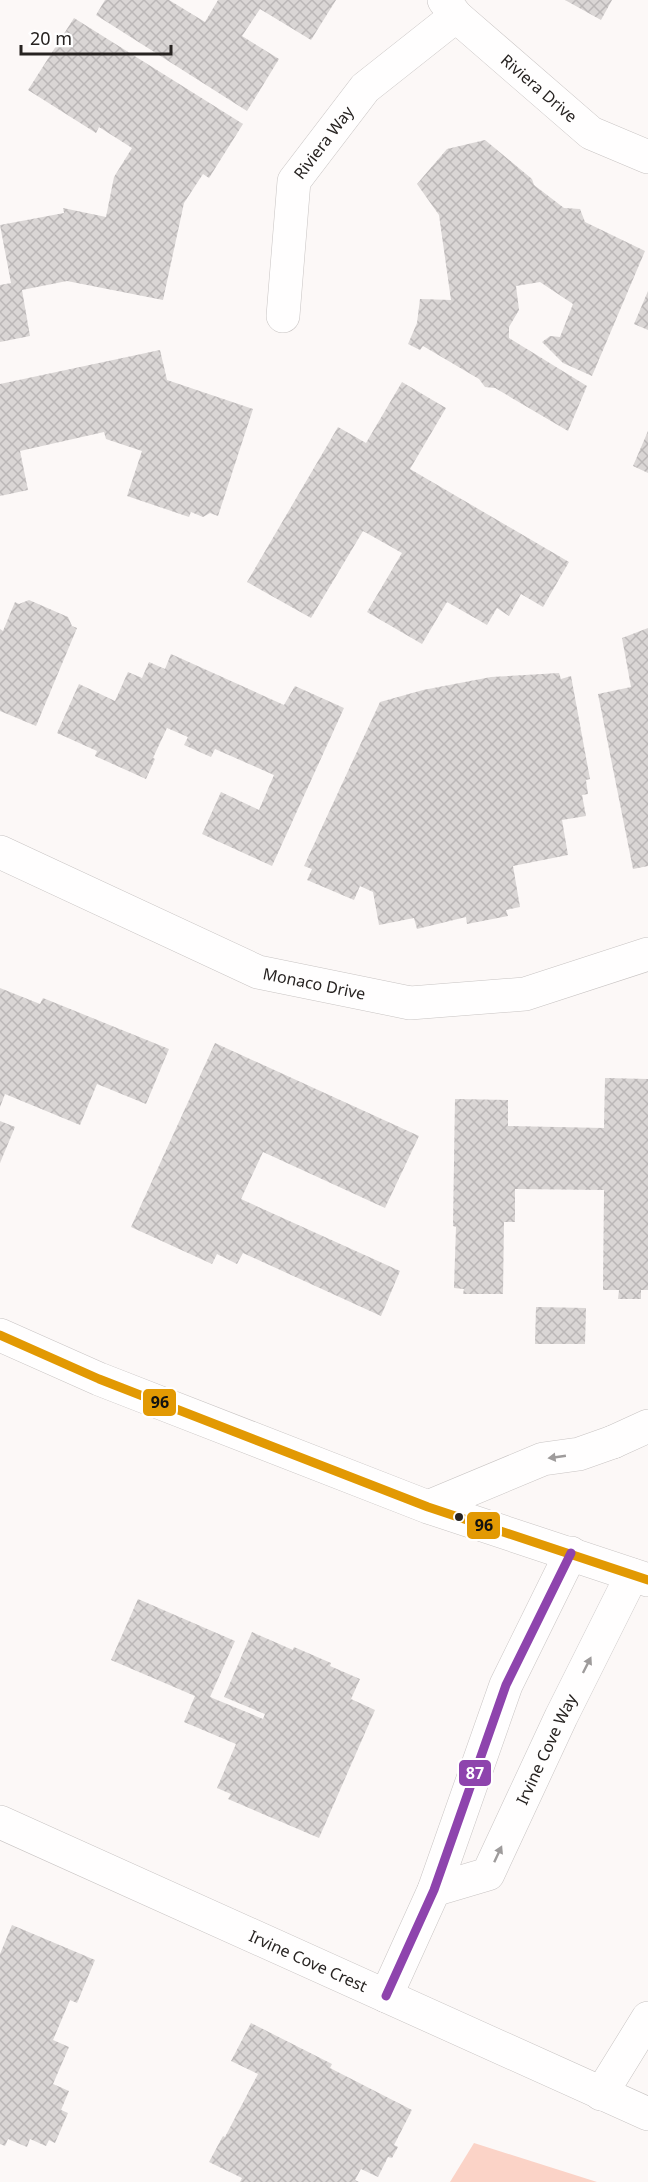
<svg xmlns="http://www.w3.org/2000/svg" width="648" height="2182" font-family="'Noto Sans',sans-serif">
  <defs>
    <pattern id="building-cross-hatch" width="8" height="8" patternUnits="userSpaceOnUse" patternTransform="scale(1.5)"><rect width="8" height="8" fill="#dad6d5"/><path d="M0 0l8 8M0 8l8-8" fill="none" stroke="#bbb7b7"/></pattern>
  </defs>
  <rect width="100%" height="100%" fill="#fcf8f7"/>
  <path fill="#fbd3c7" d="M474,2143L597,2182H450Z"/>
  <path fill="url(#building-cross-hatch)" d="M105,0H169L205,22L218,0H336L311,40L260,9L242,36L279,59L247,111L96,15Z
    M565,0H612L601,20Z
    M74,18L243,124L209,178L203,174L184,203L163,300L67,281L22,290L30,336L0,342V285L11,283L0,225L64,213L63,208L106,217L114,177L132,148L99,127L96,133L28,90Z
    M485,140L532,179L534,185L564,208L580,209L585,222L645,251L592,376L563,363L542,342L550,336L560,337L573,304L540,282L516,286L519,310L509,327V338L587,386L568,431L495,388L485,387L479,379L423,346L420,350L408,344L417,323L420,299L451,300L439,215L417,184L447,149Z
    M648,291V330L634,324Z
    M160,350L167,380L253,409L218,516L210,513L203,517L191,512L189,517L127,496L142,451L106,439L104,432L20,451L28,490L0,496V384Z
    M402,382L446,408L410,469L569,562L543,607L521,594L509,616L497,608L487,625L447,602L422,644L367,612L402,553L363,531L311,618L247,582L338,427L366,443Z
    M648,431V473L633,466Z
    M29,600L68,617L72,626L77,628L36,726L0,711V629L3,631L15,602L19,604Z
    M648,628V866L633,869L598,694L631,687L622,638Z
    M171,654L284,705L295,686L344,708L272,866L202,834L221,792L259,810L274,775L215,749L211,757L184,745L188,737L167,728L153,758L155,759L146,779L95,756L97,751L57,733L79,684L115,701L128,672L142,678L149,662L165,669Z
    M559,673L561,679L571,676L590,779L586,780L588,794L582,795L586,816L562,820L568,855L513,866L520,907L506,910L508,916L467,924L466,917L417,929L414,918L379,925L373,892L360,886L354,900L307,880L312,869L304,866L380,702L423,690L491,677Z
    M0,988L40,1004L43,998L169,1049L146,1104L97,1084L80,1125L5,1094L0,1107Z
    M215,1043L419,1136L385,1208L263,1152L241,1199L400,1271L381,1316L243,1253L237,1264L217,1254L212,1264L131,1227Z
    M605,1078L648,1079V1290H641V1299H618L619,1290H603L604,1190L515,1189V1222H504L503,1294H463L464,1289L454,1288L456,1227L453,1226L455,1099L508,1100V1126L604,1128Z
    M0,1121L15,1127L0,1163Z
    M536,1307L586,1308L585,1344H535Z
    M138,1599L235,1641L210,1697L263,1719L265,1714L224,1697L252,1632L293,1650L294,1647L331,1663L330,1666L360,1679L351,1699L375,1710L319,1838L228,1799L231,1794L217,1788L236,1744L184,1722L195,1696L111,1660Z
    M12,1925L95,1960L77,2003L70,2000L53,2040L69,2047L53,2084L69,2091L61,2110L68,2113L55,2143L49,2140L46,2146L30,2139L27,2147L8,2139L5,2146L0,2144V1954Z
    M251,2023L332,2064L330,2068L412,2110L394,2145L398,2147L392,2158L388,2157L378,2177L361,2169L355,2180L359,2182H240L242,2178L209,2162L223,2136L225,2137L258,2074L231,2061Z"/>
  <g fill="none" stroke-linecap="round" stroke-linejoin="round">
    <defs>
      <g id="street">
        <path id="s1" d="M444,0L456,16L591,133L648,157"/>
        <path id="s2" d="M283,316L294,181L365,88L456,16"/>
        <path id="s3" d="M0,852L258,972L410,1003L525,994L648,954"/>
        <path d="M613,1442L648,1426"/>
        <path id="s4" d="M0,1822L648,2114"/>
        <path id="s5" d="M434,1890L488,1874L561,1717L632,1575"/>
        <path d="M386,1996L434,1890L506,1685L571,1553"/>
        <path d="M601,2094L648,2018"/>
      </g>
      <path id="highway" d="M0,1335L99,1379L428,1507L648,1580
        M428,1507L543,1459L579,1454L613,1442"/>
    </defs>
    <use href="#street" stroke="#c8c4c3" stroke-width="34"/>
    <use href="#highway" stroke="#c8c4c3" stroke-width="34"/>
    <use href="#street" stroke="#fffefe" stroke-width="33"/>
    <use href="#highway" stroke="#fffefe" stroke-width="33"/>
    <defs>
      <path id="bus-1" d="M0,1335L99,1379L428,1507L648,1580"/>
      <path id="bus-2" d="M386,1996L434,1890L506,1685L571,1553"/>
    </defs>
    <use href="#bus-1" stroke="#fff" stroke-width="14"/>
    <use href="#bus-2" stroke="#fff" stroke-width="14"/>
    <use href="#bus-1" stroke="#e29903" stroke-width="9"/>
    <use href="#bus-2" stroke="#8e44ad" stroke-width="9"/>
  </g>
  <defs><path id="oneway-solid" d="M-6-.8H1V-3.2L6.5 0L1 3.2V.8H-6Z" transform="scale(1.5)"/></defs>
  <g fill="#9e9b9b">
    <use href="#oneway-solid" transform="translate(557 1457) rotate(172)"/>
    <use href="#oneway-solid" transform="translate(587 1665) rotate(-63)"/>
    <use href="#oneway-solid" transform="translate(498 1854) rotate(-65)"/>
  </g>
  <circle fill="#272321" stroke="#fff" stroke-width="2" cx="459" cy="1517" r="5"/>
  <g text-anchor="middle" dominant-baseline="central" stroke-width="4.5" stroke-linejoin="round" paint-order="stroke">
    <g font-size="16" fill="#272321" stroke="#fff">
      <text stroke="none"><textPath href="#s1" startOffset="130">Riviera Drive</textPath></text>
      <text stroke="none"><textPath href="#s2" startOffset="184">Riviera Way</textPath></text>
      <text stroke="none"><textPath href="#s3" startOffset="342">Monaco Drive</textPath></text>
      <text stroke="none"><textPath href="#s5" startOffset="194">Irvine Cove Way</textPath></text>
      <text stroke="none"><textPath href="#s4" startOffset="338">Irvine Cove Crest</textPath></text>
    </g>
  </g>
  <g stroke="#fff" stroke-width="2">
    <rect x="142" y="1388" width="35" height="29" rx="6" fill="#e29903"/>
    <rect x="466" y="1511" width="35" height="29" rx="6" fill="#e29903"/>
    <rect x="458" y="1759" width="34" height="28" rx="6" fill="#8e44ad"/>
  </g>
  <g font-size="16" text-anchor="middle" font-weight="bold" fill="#fff">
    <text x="475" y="1779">87</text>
  </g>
  <g font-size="16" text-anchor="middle" font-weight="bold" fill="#111">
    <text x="160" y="1408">96</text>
    <text x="484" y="1531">96</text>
  </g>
  <path d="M21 45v9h150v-9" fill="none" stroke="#272321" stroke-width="3"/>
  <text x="30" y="45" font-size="18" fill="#272321" stroke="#ffffff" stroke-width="4.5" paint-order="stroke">20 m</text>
</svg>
